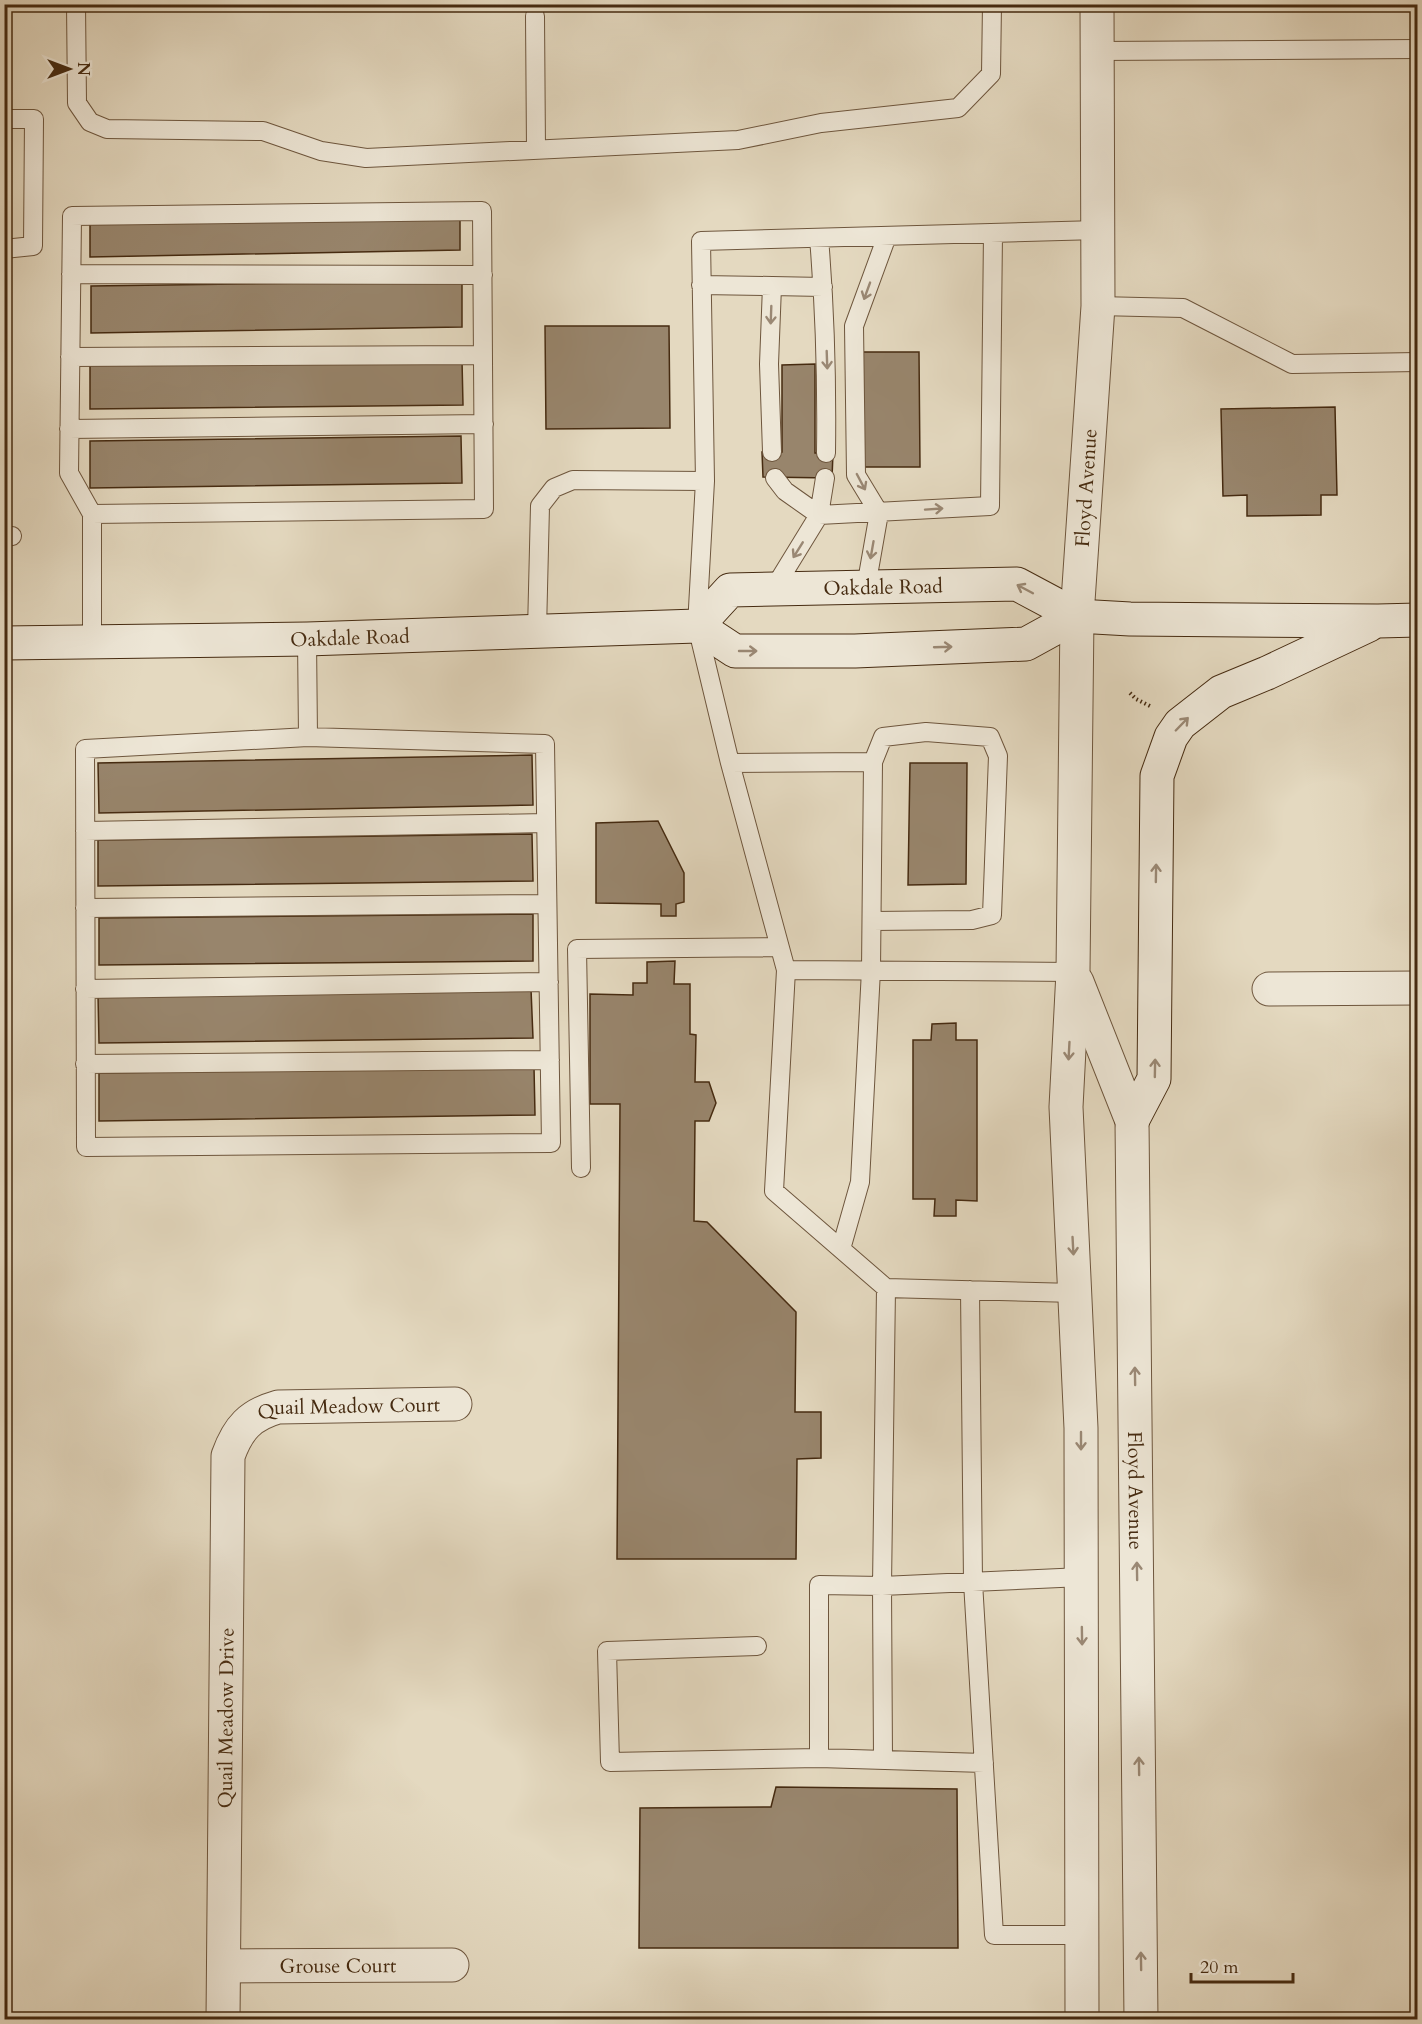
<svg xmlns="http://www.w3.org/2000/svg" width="1422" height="2024" font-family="Cardo,serif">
  <rect width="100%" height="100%" fill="#e4d9c0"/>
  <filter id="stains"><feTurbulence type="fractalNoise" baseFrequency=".00333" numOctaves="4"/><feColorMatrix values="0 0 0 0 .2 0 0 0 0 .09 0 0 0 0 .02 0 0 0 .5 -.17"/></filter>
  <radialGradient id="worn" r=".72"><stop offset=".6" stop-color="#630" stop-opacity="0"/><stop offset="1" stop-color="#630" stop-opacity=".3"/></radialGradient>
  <path fill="#98856c" stroke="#462b11" stroke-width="1.5" d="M460,217V250L90,257V224Z
    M462,281V327L91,333V286Z
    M4,316H10L11,475H4Z
    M545,326H669L670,428L546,429Z
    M857,352H919L920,467H858Z
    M462,360L463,405L90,409V364Z
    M815,364V453H833L832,478L763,477L762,452H782V365Z
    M1335,407L1337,495H1321V515L1247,516V495L1223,496L1221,409Z
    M461,436L462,483L90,488V441Z
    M532,755L533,805L99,813L98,763Z
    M910,763H967L966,884L908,885Z
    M658,821L684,873V902L676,904V916H661V904L596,903V823Z
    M532,834L533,881L98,886V840Z
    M533,914V961L99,965V918Z
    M675,961L674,984H690V1034L696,1035L695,1082H709L716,1103L709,1121H695L694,1221L707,1222L796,1312L795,1412H821V1458L797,1459L796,1559H617L620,1104H590V994L633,995V983H647V962Z
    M531,989L533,1038L99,1043L98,995Z
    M956,1023V1040H977V1201L956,1200V1216H934L935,1199H913V1040H931L932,1024Z
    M534,1067L535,1115L99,1121V1073Z
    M776,1787L957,1789L958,1948H639L640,1808L771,1807Z"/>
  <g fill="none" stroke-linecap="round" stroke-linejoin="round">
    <defs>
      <path id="service" d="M76,4L77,103L90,122L107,129L263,131L321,151L366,158L738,140L821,123L958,108L991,74L992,4
        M535,16L536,150
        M1097,51L1418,49
        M4,119H34L33,246L4,249
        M819,238C825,310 827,381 826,453
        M71,274L483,275
        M701,285L772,286L769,364L772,452
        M772,286L823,287
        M1098,306L1183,308L1292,364L1418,362
        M70,357L483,355
        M69,429L484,424
        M775,478L785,491L819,515L825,478
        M92,514L484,509L482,211L72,216L69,473L92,514V642
        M4,537L12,536
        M866,587L879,513L856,475L854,326L887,236
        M773,590L819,515L990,506L993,233
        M537,631L540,506L554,488L573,480L705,481
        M307,639L308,737L85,749L86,1147L551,1143L545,744L308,737
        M730,763L873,762L871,970L860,1182L841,1249
        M85,831L546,823
        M85,908L547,904
        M872,921L972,920L992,915L998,756L990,737L926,732L883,737L873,762
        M786,970L774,1191L886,1288L882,1586L1082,1577
        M1073,972L786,970L730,763L697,626L705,481L701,241L1098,230
        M85,989L549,982
        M85,1064L550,1060
        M581,1168L577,949L779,947
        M886,1288L1075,1293
        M970,1290L973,1582L994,1935H1082
        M757,1646L607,1651L610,1762L819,1758
        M883,1759L882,1586L819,1585V1758L984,1763"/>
      <g id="minor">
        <path d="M1269,989L1418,988"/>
        <path id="s1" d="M224,1966L452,1965"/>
        <path id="s2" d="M223,2020L228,1456C238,1428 250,1415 278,1407L455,1404"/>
      </g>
      <g id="tertiary">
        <path id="s3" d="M1077,982L1132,1121L1141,2020"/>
        <path id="s4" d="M1082,2020L1081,1428L1066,1107L1073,972L1077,616L1098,306L1097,4"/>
      </g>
      <g id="secondary">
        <path id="s5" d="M697,626L730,590L1017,584L1077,616L1130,619L1378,621L1418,620"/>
        <path id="s6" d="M4,643L307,639L697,626L735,651H855L1026,644L1077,616"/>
        <path d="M1132,1121L1154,1079L1157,776L1171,737L1180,724L1221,692L1267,673L1369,625"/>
      </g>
    </defs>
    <use href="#service" stroke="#6e563d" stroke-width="20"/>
    <use href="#minor" stroke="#6e563d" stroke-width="35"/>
    <use href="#tertiary" stroke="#6e563d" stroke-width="35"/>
    <use href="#secondary" stroke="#462b11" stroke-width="35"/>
    <path stroke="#462b11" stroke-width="4" stroke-dasharray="1.5 3" stroke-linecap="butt" d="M1130,693L1136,699L1152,707"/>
    <use href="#service" stroke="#ede6d6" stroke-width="18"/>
    <use href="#minor" stroke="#ede6d6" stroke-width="33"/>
    <use href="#tertiary" stroke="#ede6d6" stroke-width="33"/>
    <use href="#secondary" stroke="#ede6d6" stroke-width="33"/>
  </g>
  <defs><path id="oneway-shaft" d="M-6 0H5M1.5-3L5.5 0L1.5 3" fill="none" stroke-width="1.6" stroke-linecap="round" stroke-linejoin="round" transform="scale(1.5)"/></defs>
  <g stroke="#9a8874">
    <use href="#oneway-shaft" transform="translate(867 291) rotate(110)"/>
    <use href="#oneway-shaft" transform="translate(771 315) rotate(92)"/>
    <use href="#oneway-shaft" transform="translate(827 360) rotate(88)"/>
    <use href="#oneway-shaft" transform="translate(861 482) rotate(62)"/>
    <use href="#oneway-shaft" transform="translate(934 509) rotate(-4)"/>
    <use href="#oneway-shaft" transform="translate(798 550) rotate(122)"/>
    <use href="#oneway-shaft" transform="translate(872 550) rotate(100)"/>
    <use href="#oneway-shaft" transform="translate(1025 589) rotate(-152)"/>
    <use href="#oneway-shaft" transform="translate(943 647) rotate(-2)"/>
    <use href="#oneway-shaft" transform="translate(748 651)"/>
    <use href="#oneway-shaft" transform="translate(1182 724) rotate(-46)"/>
    <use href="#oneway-shaft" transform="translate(1156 873) rotate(-89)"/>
    <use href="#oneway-shaft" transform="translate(1069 1051) rotate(93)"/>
    <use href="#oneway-shaft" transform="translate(1155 1068) rotate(-89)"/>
    <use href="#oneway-shaft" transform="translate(1073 1246) rotate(87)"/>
    <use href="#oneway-shaft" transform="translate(1135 1376) rotate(-91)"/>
    <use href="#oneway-shaft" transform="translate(1081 1441) rotate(90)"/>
    <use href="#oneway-shaft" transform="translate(1137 1571) rotate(-91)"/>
    <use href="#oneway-shaft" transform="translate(1082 1636) rotate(89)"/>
    <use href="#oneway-shaft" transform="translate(1139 1766) rotate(-91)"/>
    <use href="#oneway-shaft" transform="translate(1141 1961) rotate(-91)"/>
  </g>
  <g text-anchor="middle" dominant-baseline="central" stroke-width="5" stroke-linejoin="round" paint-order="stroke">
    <g font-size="20" fill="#462b11" stroke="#ede6d6">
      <text stroke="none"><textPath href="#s4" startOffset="1533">Floyd Avenue</textPath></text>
      <text stroke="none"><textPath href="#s5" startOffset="202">Oakdale Road</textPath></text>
      <text stroke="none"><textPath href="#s6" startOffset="346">Oakdale Road</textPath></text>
      <text stroke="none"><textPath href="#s2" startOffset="708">Quail Meadow Court</textPath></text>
      <text stroke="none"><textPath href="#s3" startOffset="519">Floyd Avenue</textPath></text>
      <text stroke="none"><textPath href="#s2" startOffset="302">Quail Meadow Drive</textPath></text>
      <text stroke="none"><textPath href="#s1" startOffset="114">Grouse Court</textPath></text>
    </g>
  </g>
  <rect width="1422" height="2024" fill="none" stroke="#e4d9c0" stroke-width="24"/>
  <rect x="6" y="6" width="1410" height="2012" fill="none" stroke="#462b11" stroke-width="3"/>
  <rect x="12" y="12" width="1398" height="2000" fill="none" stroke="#462b11" stroke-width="1.5"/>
  <g transform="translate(69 69) rotate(90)" stroke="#ede6d6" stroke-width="4.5" paint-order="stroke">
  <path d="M0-4.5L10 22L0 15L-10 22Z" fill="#462b11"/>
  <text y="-9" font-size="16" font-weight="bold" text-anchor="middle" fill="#462b11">N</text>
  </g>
  <path d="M1191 1973v9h102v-9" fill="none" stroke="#462b11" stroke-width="3"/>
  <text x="1200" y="1973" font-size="18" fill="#462b11" stroke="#ede6d6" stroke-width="4.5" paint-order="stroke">20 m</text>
  <rect width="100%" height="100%" filter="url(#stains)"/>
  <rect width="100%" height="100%" fill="url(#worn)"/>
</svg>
